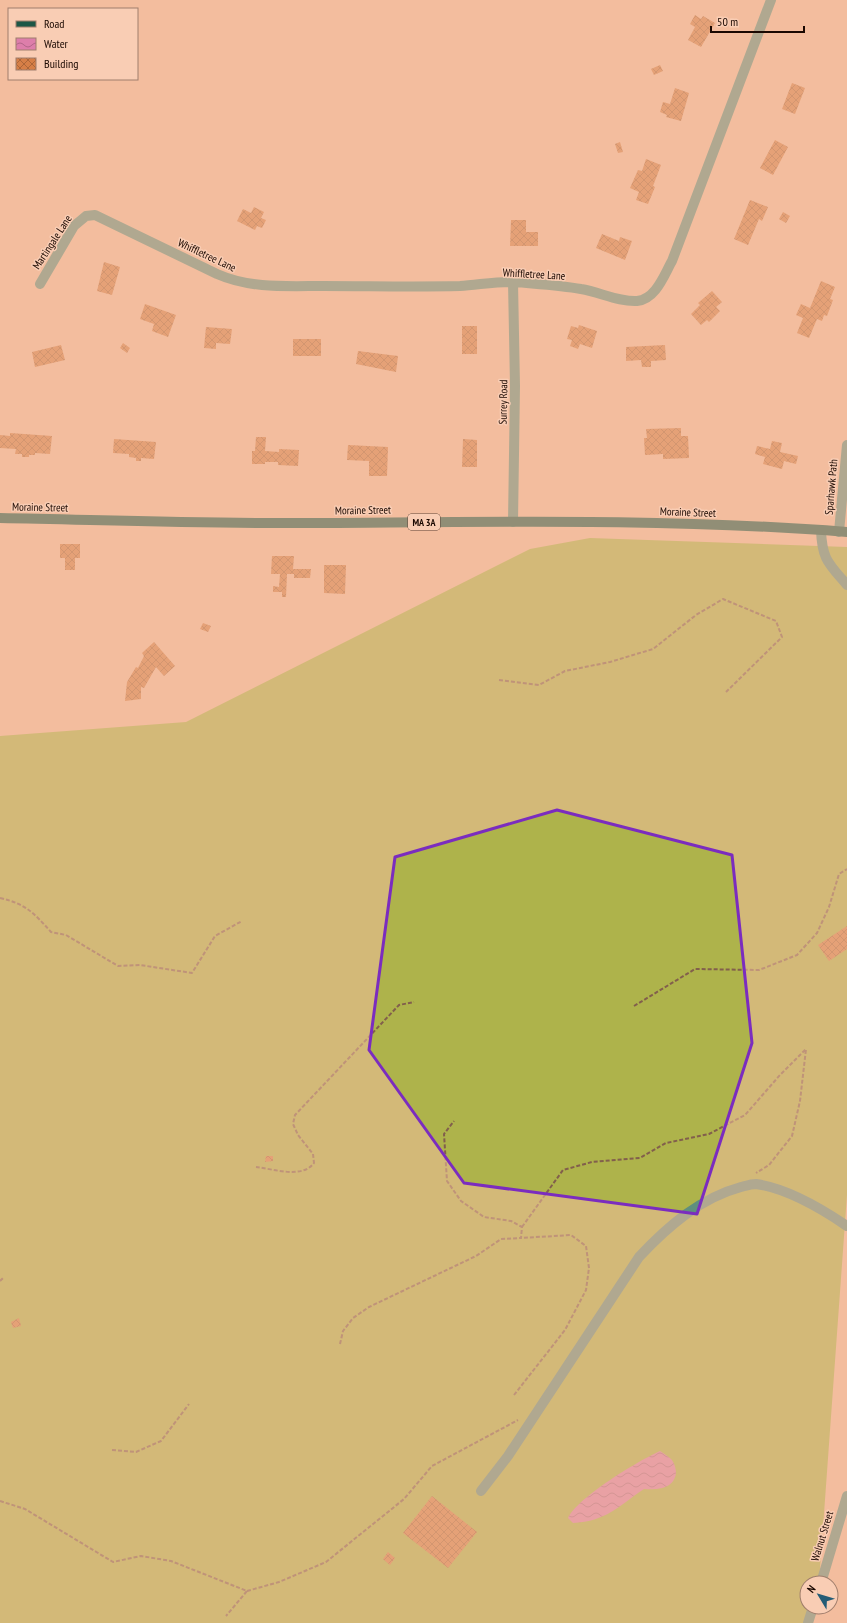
<svg xmlns="http://www.w3.org/2000/svg" width="847" height="1623" font-family="'PT Sans Narrow',sans-serif">
  <defs>
    <pattern id="water-waves" width="16" height="10" patternUnits="userSpaceOnUse"><rect width="16" height="10" fill="#dd7eaa"/><path d="M0 5q4-4 8 0t8 0" fill="none" stroke="#b26588"/></pattern>
    <pattern id="building-cross-hatch" width="8" height="8" patternUnits="userSpaceOnUse"><rect width="8" height="8" fill="#d67f47"/><path d="M0 0l8 8M0 8l8-8" fill="none" stroke="#ad6639"/></pattern>
  </defs>
  <rect width="100%" height="100%" fill="#f3bd9e"/>
  <path fill="#aeb34b" d="M590,538L847,547V1195L819,1583H807V1607H816L809,1623H0V736L186,722L530,549Z"/>
  <path fill="url(#water-waves)" d="M660,1451C664,1454 668,1456 671,1459C674,1462 676,1468 676,1473C674,1489 657,1490 644,1489C617,1507 607,1521 573,1523L568,1518C578,1497 638,1461 660,1451Z"/>
  <path fill="url(#building-cross-hatch)" d="M695,15L701,19L703,16L715,23L701,47L688,40L695,27L690,24Z
    M660,65L663,71L654,75L651,69Z
    M792,83L805,88L795,114L782,109Z
    M675,88L689,93L681,121L666,117L667,115L660,112L663,102L670,104Z
    M775,140L788,147L773,175L760,168Z
    M620,142L623,152L618,153L615,144Z
    M646,159L661,165L653,186L655,187L648,204L636,200L639,192L630,188L638,170L642,171Z
    M750,200L768,207L762,221L759,219L748,245L734,239Z
    M254,207L264,212L261,218L266,220L262,228L257,226L255,230L237,221L243,209L251,213Z
    M783,212L790,216L786,223L779,219Z
    M511,220H526V232H538V246H510Z
    M602,234L619,241L620,237L632,241L625,260L596,248Z
    M104,262L120,267L112,295L97,291Z
    M821,281L835,287L830,299L833,300L827,316L824,315L822,321L817,319L809,338L797,333L803,318L796,315L801,304L810,308Z
    M712,291L722,302L716,307L720,311L709,322L707,320L701,325L691,314L700,305L698,303Z
    M145,304L176,315L168,337L152,331L154,324L140,319Z
    M579,325L597,331L592,348L580,344L578,349L570,346L572,340L567,339L571,326L578,328Z
    M462,326H477V354H462Z
    M206,327L232,329L230,344L216,343V349L204,348Z
    M293,339H321V356H293Z
    M123,343L130,348L127,353L120,348Z
    M61,345L65,360L35,367L32,352Z
    M665,345L666,360L651,361V367H642L641,360L626,361V347Z
    M358,351L398,356L396,372L356,364Z
    M681,428V436H688L689,458L663,459V454L645,455L644,438H647L646,429Z
    M10,433L52,436L50,454L35,453V455H29V457H22V454H15L16,449L0,448V435L10,436Z
    M256,437H266L265,451L279,452V449L299,450L298,466L278,465V462H265V464H252V451H255Z
    M114,439L156,442L154,459L141,458V461H136V458L129,457V454L113,453Z
    M463,439L477,440V467H462Z
    M772,441L782,443L780,452L798,456L796,464L784,461L782,469L763,464L765,457L755,454L757,446L770,449Z
    M348,445L388,447L387,476H369V461L347,460Z
    M60,544H80V558H75V570H65V558H60Z
    M272,556H294L293,569H311L310,578H294V574H287L286,597H282V592H273V586L279,587L280,574H271Z
    M324,565H346L345,594L324,593Z
    M203,623L211,626L208,632L200,629Z
    M154,642L175,666L164,676L156,667L144,688L141,687V699L125,701L127,682L136,667L138,668L144,656L142,653Z
    M847,926V949L829,961L818,945Z
    M266,1156H273V1161L265,1162Z
    M19,1318L21,1326L13,1328L11,1322Z
    M432,1496L477,1532L448,1568L403,1533Z
    M388,1552L395,1558L390,1565L383,1559Z"/>
  <g fill="none" stroke-linecap="round" stroke-linejoin="round">
    <path stroke="#825f4c" stroke-width="2" stroke-dasharray="4 2" stroke-linecap="butt" d="M499,680L539,685L565,671L610,662L653,649L696,615L723,599L776,621L782,637L726,692
      M0,898C26,904 34,913 51,932L66,935L118,966L140,965L192,973L215,936L242,921
      M634,1006L695,969L759,970L797,955L817,933L829,907L839,874L847,869
      M256,1167C274,1169 302,1179 314,1163L313,1154L298,1135L293,1124L295,1115L399,1005L414,1002
      M522,1227L563,1170L592,1162L640,1158L666,1143L709,1134L745,1115L780,1075L806,1049L800,1101L792,1136L769,1165L756,1173
      M0,1281L3,1278
      M340,1344L343,1331L353,1318L369,1307L476,1256L501,1239L521,1238L522,1227L511,1221L484,1217L461,1201L447,1181L444,1134L454,1121
      M514,1395L565,1330L586,1290L589,1268L586,1246L571,1235L521,1238
      M112,1450L136,1452L161,1441L189,1404
      M0,1501L25,1509L113,1562L141,1556L171,1561L247,1591L226,1616
      M247,1591L279,1582L326,1562L404,1499L432,1466L518,1420"/>
    <path stroke="#5f8f7f" stroke-width="10" d="M40,284L74,226L86,216L95,215L217,274C251,289 288,286 324,286C370,286 415,287 460,286C478,285 497,281 515,282C537,284 560,285 581,289C600,292 618,302 637,301C656,299 664,275 672,261L771,0
      M513,522L515,386L513,282
      M821,530C822,560 829,564 847,585
      M839,532L847,445
      M481,1491L508,1456L639,1257C667,1227 700,1198 741,1187C745,1186 751,1184 756,1184C786,1188 822,1209 847,1226
      M821,1583L847,1496
      M808,1623L813,1607"/>
    <path stroke="#1c5646" stroke-width="10" d="M0,518C105,520 210,524 315,523C492,522 670,518 847,532"/>
  </g>
  <path d="M0 0H847V1623H0ZM557,810L732,855L752,1043L697,1214L464,1183L369,1050L395,857Z" fill="#f3bd9e" fill-opacity=".55" fill-rule="evenodd"/>
  <path fill="none" stroke="#7b2cbf" stroke-width="3" stroke-linejoin="round" d="M557,810L732,855L752,1043L697,1214L464,1183L369,1050L395,857Z"/>
  <g text-anchor="middle" dominant-baseline="central" stroke-width="3" stroke-linejoin="round" paint-order="stroke">
    <rect fill="#f9cdb4" stroke="#5d4337" stroke-width="1" x="408" y="514" width="32" height="16" rx="3"/>
    <g font-size="10" font-weight="bold" fill="#1a0801">
      <text x="424" y="522">MA 3A</text>
    </g>
    <g font-size="11" fill="#1a0801" stroke="#f9cdb4">
      <text transform="translate(52 242) rotate(-57)">Martingale Lane</text>
      <text transform="translate(207 255) rotate(25)">Whiffletree Lane</text>
      <text transform="translate(534 274) rotate(3)">Whiffletree Lane</text>
      <text transform="translate(503 402) rotate(-89)">Surrey Road</text>
      <text transform="translate(831 487) rotate(-85)">Sparhawk Path</text>
      <text transform="translate(40 507) rotate(1)">Moraine Street</text>
      <text transform="translate(363 510) rotate(-1)">Moraine Street</text>
      <text transform="translate(688 512) rotate(2)">Moraine Street</text>
      <text transform="translate(822 1536) rotate(-73)">Walnut Street</text>
    </g>
  </g>
  <rect x="8" y="8" width="130" height="72" fill="#f9cdb4" stroke="#a07e6c"/>
  <rect x="16" y="21" width="20" height="6" fill="#1c5646" stroke="#a07e6c"/>
  <text x="44" y="28" font-size="12" fill="#1a0801">Road</text>
  <rect x="16" y="38" width="20" height="12" fill="url(#water-waves)" stroke="#a07e6c"/>
  <text x="44" y="48" font-size="12" fill="#1a0801">Water</text>
  <rect x="16" y="58" width="20" height="12" fill="url(#building-cross-hatch)" stroke="#a07e6c"/>
  <text x="44" y="68" font-size="12" fill="#1a0801">Building</text>
  <g transform="translate(819 1595) rotate(308)"><circle r="19" fill="#f9cdb4" stroke="#a07e6c"/>
  <path d="M0-3L7 15L0 10L-7 15Z" fill="#245c76"/>
  <text y="-6" font-size="11" font-weight="bold" text-anchor="middle" fill="#1a0801">N</text>
  </g>
  <path d="M711 26v6h93v-6" fill="none" stroke="#1a0801" stroke-width="2"/>
  <text x="717" y="26" font-size="12" fill="#1a0801" stroke="#f9cdb4" stroke-width="3" paint-order="stroke">50 m</text>
</svg>
